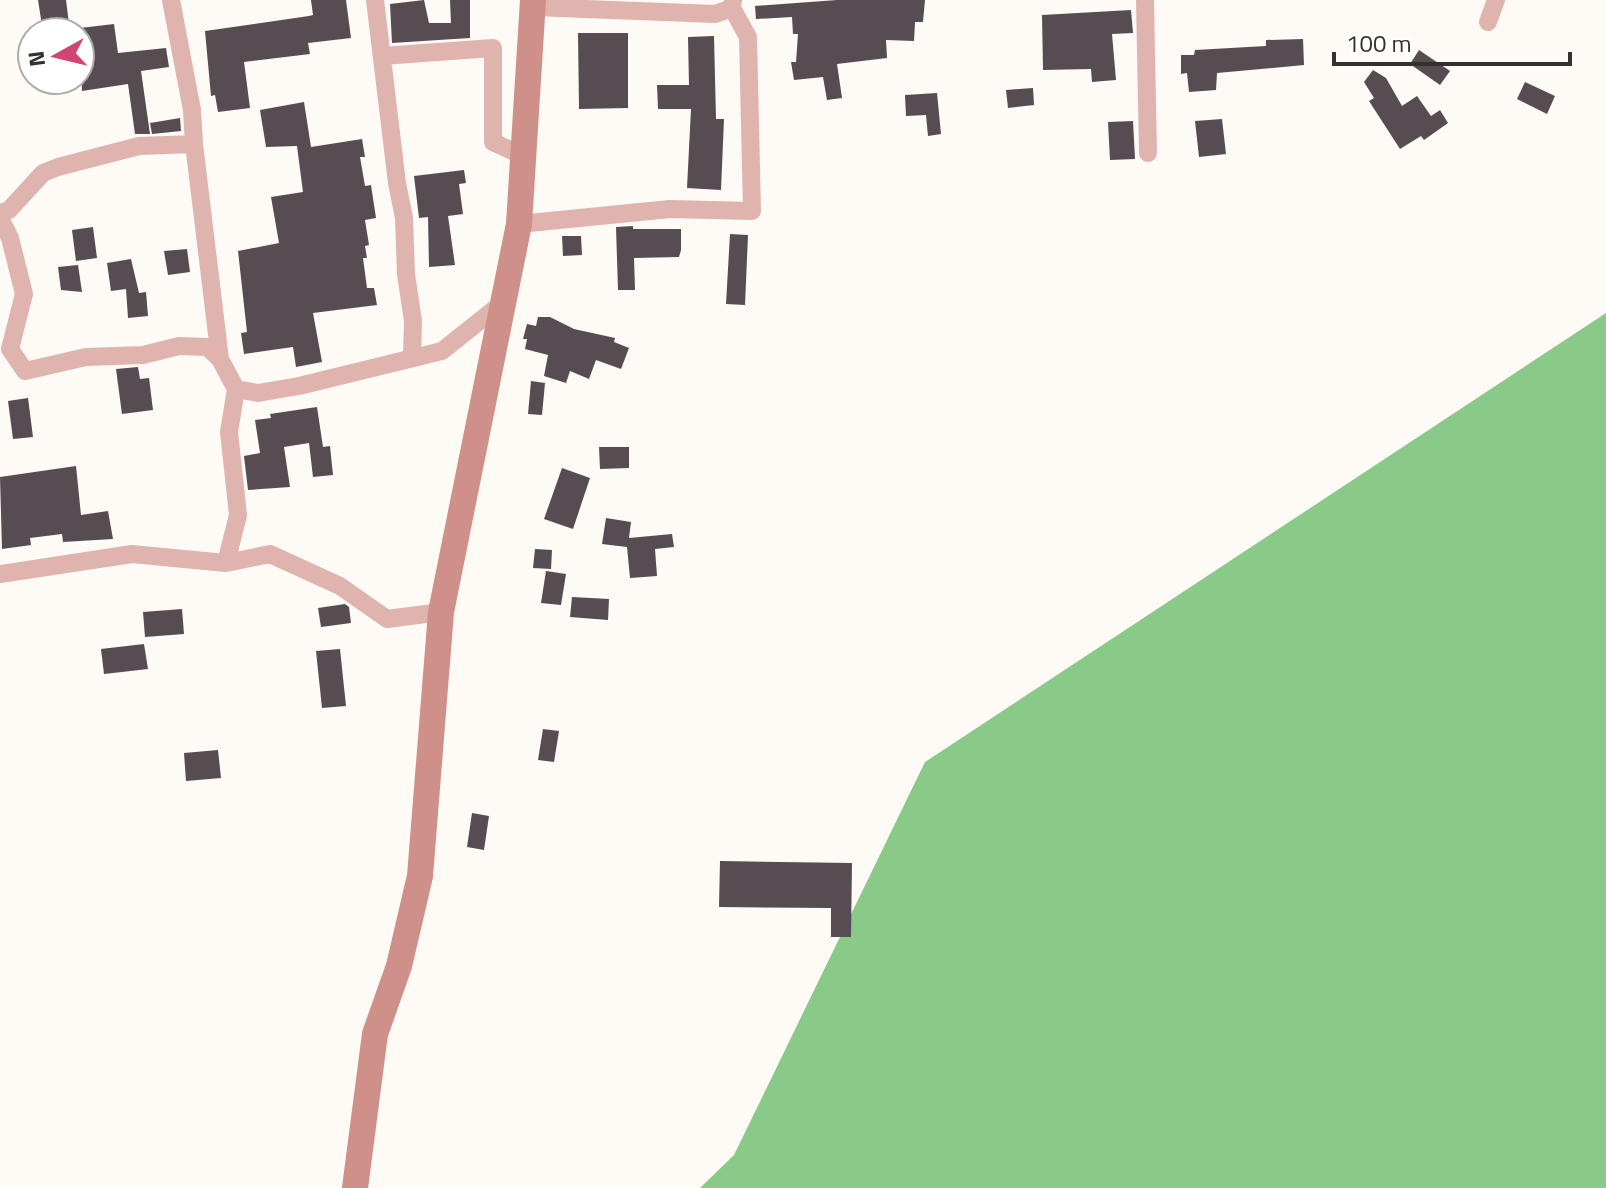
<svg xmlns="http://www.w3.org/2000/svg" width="1606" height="1188" font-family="'Titillium Web',sans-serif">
  <rect width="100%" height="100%" fill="#fefaf6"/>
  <path fill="#8aca88" d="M1606,313V1188H700L734,1155L925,762Z"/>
  <path fill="#574c52" d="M38,0H66L70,32H43Z
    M311,0H346L351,38L308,43L310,54L244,62L250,108L218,112L215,95L211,96L205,31L309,16L313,15Z
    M424,0L429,23H451L450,0H470V38L392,43L390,4Z
    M837,0H925L923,22H915L914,41L886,40L887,58L837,64L842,98L827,100L823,77L794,80L791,62H796L798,34H793L792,17L756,19L755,6Z
    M1131,10L1133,33L1112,34L1116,80L1092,82L1091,69L1043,70L1042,15Z
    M114,24L118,53L166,48L169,67L141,71L150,134H135L128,84L82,91L80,28Z
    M578,33H628V108L579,109Z
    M714,36L716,119H724L721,190L687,188L691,109H658L657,85H689L688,37Z
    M1303,39L1304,65L1217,73L1216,90L1189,92L1187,73L1181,74V55H1194L1195,50L1266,46V40Z
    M1419,50L1450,71L1440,85L1410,64Z
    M1373,70L1386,78L1402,106L1417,96L1431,116L1440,110L1448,123L1424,140L1421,136L1400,149L1369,101L1374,98L1364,82Z
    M1525,82L1555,96L1547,114L1517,99Z
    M1033,88L1034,105L1008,108L1006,90Z
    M937,93L941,134L928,136L926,115L906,116L905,95Z
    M304,102L311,147L362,139L365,157H360L365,186L371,185L376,218L365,220L369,245L365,246L367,258H363L367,288H374L377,305L313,313L322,362L296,367L293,347L244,354L241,333L247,332L238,251L279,243L271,197L303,192L297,146L266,147L260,110Z
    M180,118L181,131L152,134L150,123Z
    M1222,119L1226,154L1199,157L1195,121Z
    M1133,121L1135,159L1110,160L1108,122Z
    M464,170L466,183L459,184L463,214L448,216L455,265L429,267L428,217L419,218L414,176Z
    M633,226V229H681V250L679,257L634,258L635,290H618L616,227Z
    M93,227L97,258L76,261L72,230Z
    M730,234L748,235L745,305L726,304Z
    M562,236H581L582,255L563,256Z
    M187,249L190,272L168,275L164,251Z
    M131,259L139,293L146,292L148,316L128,318L126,289L111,291L107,263Z
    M78,265L82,292L61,290L58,267Z
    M538,317H550L574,329L615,338L614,342L629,348L621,369L596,360L589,379L570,371L566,383L544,376L548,355L525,349L527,339H523L527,324L536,326Z
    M138,367L140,379L149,378L153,410L122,414L116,369Z
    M531,381L545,383L542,415L528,414Z
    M28,398L33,437L13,439L8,401Z
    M317,407L323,447L330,446L333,475L313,477L309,443L284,447L290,487L248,490L244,456L260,453L255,420L271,418L270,414Z
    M599,447H629V468L600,469Z
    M76,466L81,515L108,511L113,539L63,542L62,534L30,538L31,545L2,549L0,477Z
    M562,468L590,478L573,529L544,519Z
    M606,518L631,522L629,538L672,534L674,547L655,549L657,576L630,578L627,547L602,544Z
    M535,549L552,550L551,569L533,568Z
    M546,571L566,574L561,605L541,603Z
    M572,597L609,599L608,620L570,617Z
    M345,604L349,607L351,623L321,627L318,608Z
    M182,609L184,634L145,637L143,612Z
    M144,644L148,669L104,674L101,649Z
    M340,649L346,706L322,708L316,651Z
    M543,729L559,731L554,762L538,760Z
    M218,750L221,778L186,781L184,753Z
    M472,813L489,816L484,850L467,847Z
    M720,861L852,863L851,937H831V908L719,907Z"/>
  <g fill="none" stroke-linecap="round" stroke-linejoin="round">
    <path stroke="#dfb4ae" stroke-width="18" d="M375,0L397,183L404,218L406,274L413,321L412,358
      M1145,0L1148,153
      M534,7L715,14L732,8L733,0
      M1488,22L1496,0
      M382,56L493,48V142L521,155
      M194,144L220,359
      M0,213L9,210L43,173L58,167L139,146L194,144L192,110L171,0
      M0,218L10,238L24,294L10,349L25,371L86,357L143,355L179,346L207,347L220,359L236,389L258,393L299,386L442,351L506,300
      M519,224L670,209L752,211L748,37L732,8
      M226,563L238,515L229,432L236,389
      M0,574L132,554L226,563L270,554L340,586L387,619L441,612"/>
    <path stroke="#ce9089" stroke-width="26" d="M355,1188L375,1034L399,966L420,876L441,612L519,224L533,0"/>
  </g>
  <g transform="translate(56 56) rotate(262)"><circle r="38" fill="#ffffff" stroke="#aeacab" stroke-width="2"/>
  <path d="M0-6L14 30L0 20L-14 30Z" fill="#d24471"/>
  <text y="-12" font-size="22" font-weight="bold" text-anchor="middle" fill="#35302d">N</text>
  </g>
  <path d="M1334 52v12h236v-12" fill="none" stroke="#35302d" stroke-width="4"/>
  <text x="1346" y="52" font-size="24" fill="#35302d" stroke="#ffffff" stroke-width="6" paint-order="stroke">100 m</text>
</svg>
